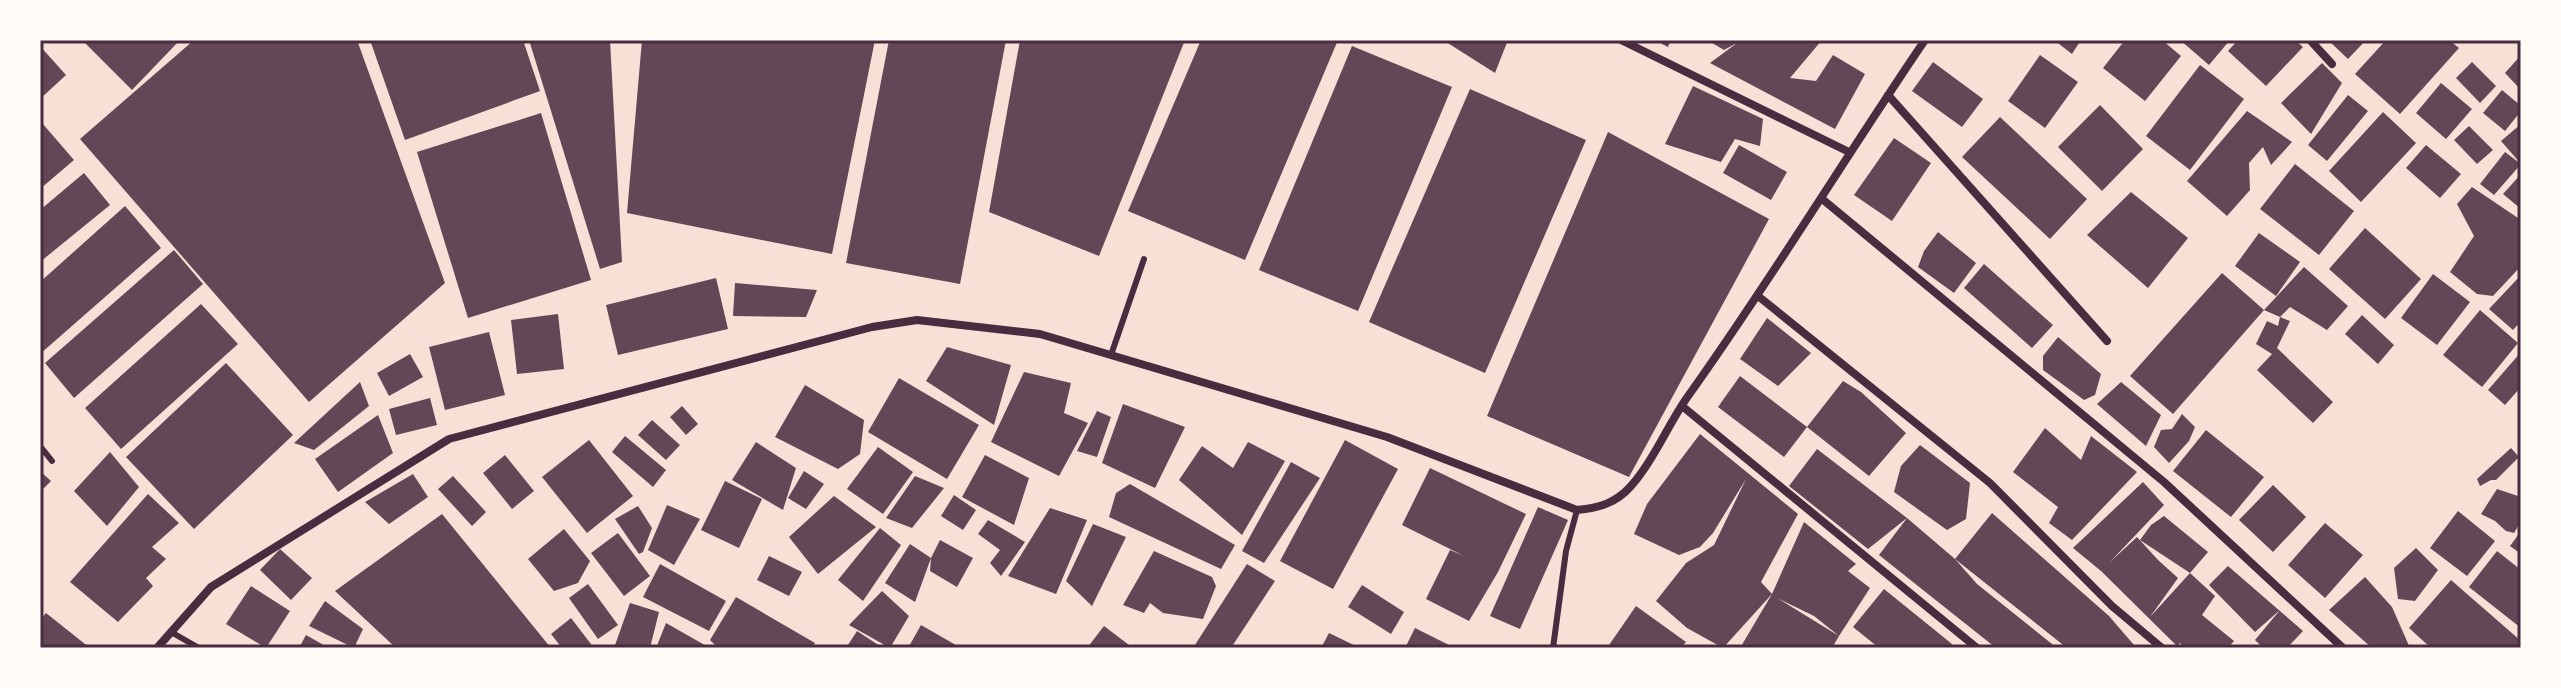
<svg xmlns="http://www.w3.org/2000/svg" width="2561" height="688" font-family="Manrope,sans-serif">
  <rect width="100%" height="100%" fill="#f7e1d7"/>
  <path fill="#644757" d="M82,40H180L132,90Z
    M194,40H357L445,283L309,402L80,139Z
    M370,40H523L540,91L405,140Z
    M529,40H610L622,262L600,269Z
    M642,40H875L832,254L627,213Z
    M889,40H1006L960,284L846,263Z
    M1020,40H1185L1099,256L989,212Z
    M1201,40H1338L1245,260L1128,211Z
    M1443,40H1508L1495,73Z
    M1654,40H1671L1668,47Z
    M1707,40H1822L1790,78L1816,81L1833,55L1865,74L1835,129L1710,63L1737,43L1724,50Z
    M2054,40H2081L2072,54Z
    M2125,40H2162L2181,56L2145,101L2103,68Z
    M2180,40H2230L2209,65Z
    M2238,40H2295L2303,47L2266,86L2228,51Z
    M2328,40H2366L2348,59Z
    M2386,40H2449L2459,48L2400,114L2355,74Z
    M40,46L66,75L40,99Z
    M1352,46L1452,87L1358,311L1259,270Z
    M2040,55L2078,82L2045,128L2008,101Z
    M2521,55V90L2505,73Z
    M1933,62L1983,99L1962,127L1912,91Z
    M2472,62L2496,86L2480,103L2456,78Z
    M2322,63L2342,83L2311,134L2281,103Z
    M2200,65L2244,99L2190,170L2146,136Z
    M2441,83L2472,109L2446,139L2416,113Z
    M1693,86L1763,119L1760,146L1735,139L1721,162L1665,144Z
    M1470,89L1586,140L1485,373L1369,322Z
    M2502,90L2521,106V111L2505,131L2483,113Z
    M2348,95L2368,111L2327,161L2308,145Z
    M2100,105L2143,149L2102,191L2058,147Z
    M2247,111L2292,142L2271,165L2263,147L2249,163L2250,190L2227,216L2187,181Z
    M2383,112L2416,143L2361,202L2329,171Z
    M541,113L591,280L468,318L417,152Z
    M2000,117L2087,199L2050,239L1962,157Z
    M42,123L74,160L40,189V124Z
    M2521,124V164L2494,195L2480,184L2505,152L2521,164L2501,141Z
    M2469,126L2493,150L2477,164L2454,140Z
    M1608,132L1769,219L1629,477L1487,416Z
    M1894,138L1931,163L1892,221L1854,195Z
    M1739,145L1787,172L1771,200L1723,173Z
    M2426,145L2461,174L2440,198L2406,168Z
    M2295,164L2354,211L2319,255L2260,209Z
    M84,173L110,205L40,262V210Z
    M2521,174V209L2503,194Z
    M2472,187L2521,220V266L2493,296L2477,294L2450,272L2474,236L2457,204Z
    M2131,192L2188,238L2148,288L2087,235Z
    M125,206L161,248L40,354V282Z
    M2365,228L2421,279L2385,319L2329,269Z
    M1938,232L1976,263L1954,293L1918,267L1924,251Z
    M2259,233L2300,262L2276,296L2235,266Z
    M174,250L203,284L74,398L45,363Z
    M1984,264L2053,325L2032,348L1964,288Z
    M2304,267L2348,306L2327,330L2290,307L2280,317L2264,310Z
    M2222,273L2264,310L2173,414L2130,376Z
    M2433,274L2470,302L2437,345L2401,318Z
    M2521,275V321L2513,330L2489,309Z
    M716,278L728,329L618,355L606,305Z
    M735,283L817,290L806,317L733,316Z
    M201,304L238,344L121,449L85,408Z
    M2480,310L2518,343L2482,387L2443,355Z
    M558,314L564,369L517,374L511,320Z
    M2362,315L2394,345L2378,364L2345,334Z
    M2280,317L2290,321L2277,348L2333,402L2313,423L2257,370L2272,354L2256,344L2267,321L2278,326Z
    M1767,318L1811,353L1778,386L1740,359Z
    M489,332L505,395L445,410L429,347Z
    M2058,337L2101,374L2095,395L2084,400L2043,370V356Z
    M947,347L1011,365L994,425L926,381Z
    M2521,352V387L2505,405L2488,390Z
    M410,354L423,377L389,396L377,373Z
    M226,363L293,435L194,529L126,457Z
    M1024,372L1071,383L1064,413L1088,423L1059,476L991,442Z
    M1740,376L1807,427L1784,457L1718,407Z
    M899,378L979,425L947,479L868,432Z
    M1843,381L1861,392L1906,433L1869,476L1807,427Z
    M360,382L369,406L314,450L294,443Z
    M2121,382L2161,415L2146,446L2097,404Z
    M805,385L864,420L860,454L838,469L775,437Z
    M430,398L437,425L396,435L389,409Z
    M1123,404L1185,427L1155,488L1102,463Z
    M682,406L698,424L686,435L670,417Z
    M1097,411L1111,417L1097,457L1077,451Z
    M2182,414L2195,427L2189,441L2169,463L2154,447L2161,430L2172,429Z
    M378,415L393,453L338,492L315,459Z
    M652,420L680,445L666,460L638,435Z
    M2045,428L2081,460L2091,436L2137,472L2072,540L2049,523L2058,507L2013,472Z
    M2206,430L2264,477L2231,517L2173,471Z
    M1700,434L1798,514L1761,582L1772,594L1804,522L1856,564L1848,571L1870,588L1839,636L1814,616L1777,598L1839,636L1832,648H1740L1772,594L1723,648L1687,628L1656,601L1686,563L1714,545L1746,479L1713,533L1700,547L1679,555L1634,534L1647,504Z
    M625,436L666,470L653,487L612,452Z
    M589,440L633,496L587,533L542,477Z
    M1345,440L1398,469L1333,589L1280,561Z
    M756,442L796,468L783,510L732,480Z
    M1248,442L1285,461L1242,535L1179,480L1202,446L1233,468Z
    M1920,445L1970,483L1966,519L1947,530L1894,492L1901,466Z
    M878,447L913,472L883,514L847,489Z
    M2511,448L2519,457L2496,480H2491L2480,486L2477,479Z
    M1817,449L1907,518L1955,559L1992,513L2109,616L2134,645L2132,648H2067L1955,559L1977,584L2057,648H1996L1879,555L1907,518L1868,549L1789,486Z
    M110,452L139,487L107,526L74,491Z
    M505,455L534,491L512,509L483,473Z
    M985,455L1029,478L1014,525L962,497Z
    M1291,462L1320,478L1264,563L1242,551Z
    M1430,468L1526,514L1498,572L1469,621L1426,599L1450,550L1464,556L1402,525Z
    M40,471L51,481L40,492Z
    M804,471L824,484L806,509L788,498Z
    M413,474L428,497L389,524L365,502Z
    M453,476L486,512L472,526L438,489Z
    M915,476L944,488L912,528L886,518Z
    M725,481L762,499L739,548L701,530Z
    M2143,482L2164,505L2110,562L2137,537L2158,560L2178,578L2150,617L2190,573L2140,540L2151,525L2164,516L2208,552L2190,573L2215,596L2202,615L2234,641L2228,648H2186L2179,643V648L2101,571L2073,548Z
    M1130,484L1235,545L1221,569L1109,517L1116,493Z
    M2273,485L2306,517L2273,552L2239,520Z
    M2497,489L2521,497V521L2514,533L2506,531L2495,521L2481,514Z
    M148,494L179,523L152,547L166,559L146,578L153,586L118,622L70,582Z
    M954,495L976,510L963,530L941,516Z
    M834,496L876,527L818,574L789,537Z
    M667,505L700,519L674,565L648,550Z
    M638,506L652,528L643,552L639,554L615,519Z
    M1538,507L1568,520L1520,629L1490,616Z
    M1050,508L1087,520L1056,594L1008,576Z
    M2458,511L2495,541L2467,576L2430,548Z
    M442,514L551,648H396L335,591Z
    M988,520L1025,542L1001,576L990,563L1000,550L978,534Z
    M2325,523L2363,555L2325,598L2288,565Z
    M1093,524L1126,537L1092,606L1066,581Z
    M880,528L901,545L863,601L838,580Z
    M564,529L590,561L578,583L554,591L528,559Z
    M2521,531V554L2510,546Z
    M618,533L650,576L624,596L591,553Z
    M940,540L973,558L957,587L930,571L931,558L915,602L885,583L910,544L931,558Z
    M2416,548L2438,570L2415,601L2398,599L2394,568Z
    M280,549L312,578L291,600L260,570Z
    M1154,551L1212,577L1216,586L1203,619L1163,613L1150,603L1144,613L1123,605Z
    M2497,551L2521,570V628L2469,587Z
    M769,556L802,572L789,596L757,580Z
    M660,564L726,601L709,631L643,597Z
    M1247,564L1275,581L1231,648H1193Z
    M2228,566L2303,631L2287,648H2263L2255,640L2280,610L2255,632L2209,585Z
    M2365,577L2392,607L2410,648H2372L2329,610Z
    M2451,580L2521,641V648H2431L2409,628Z
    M588,584L618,625L598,639L569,598Z
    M1362,585L1404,612L1391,634L1348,607Z
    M251,586L290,611L266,648L226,624Z
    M1884,589L1952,644L1949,648H1879L1853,627Z
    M882,591L909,616L890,648L849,625Z
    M736,597L815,643L812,648H718L710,640Z
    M325,601L363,629L354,648L309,626Z
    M630,603L659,612L650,648H614Z
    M1636,606L1686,642L1681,648H1607Z
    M46,613L90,648H40V620Z
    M571,618L594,648H562L551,634Z
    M666,623L710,648H656Z
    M921,625L961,648H908Z
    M1104,626L1133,648H1087Z
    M1415,628L1455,648H1405Z
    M857,631L883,648H846Z
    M1329,633L1360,648H1321Z
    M306,635L329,648H299Z"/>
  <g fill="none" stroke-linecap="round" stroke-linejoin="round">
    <path stroke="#4a2c40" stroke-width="6" d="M1111,355L1144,259
      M40,446L52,461
      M171,632L199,648
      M1553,648L1566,551L1577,510"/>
    <path stroke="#4a2c40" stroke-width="8" d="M1621,40L1849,152
      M2310,40L2332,64
      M1888,95L2107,341
      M1821,198L2164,482L2343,648
      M1758,296L1990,483L2112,606L2162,648
      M1682,406L1977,648
      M157,648L211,587L449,439L872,327L917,320L1040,334L1387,437L1577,510C1599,508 1616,503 1631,486C1653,461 1667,427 1686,399C1770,282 1844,159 1925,40"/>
  </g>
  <rect width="2561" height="688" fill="none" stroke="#fffaf5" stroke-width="84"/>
  <rect x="42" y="42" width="2477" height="604" fill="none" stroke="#4a2c40" stroke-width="3"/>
</svg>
